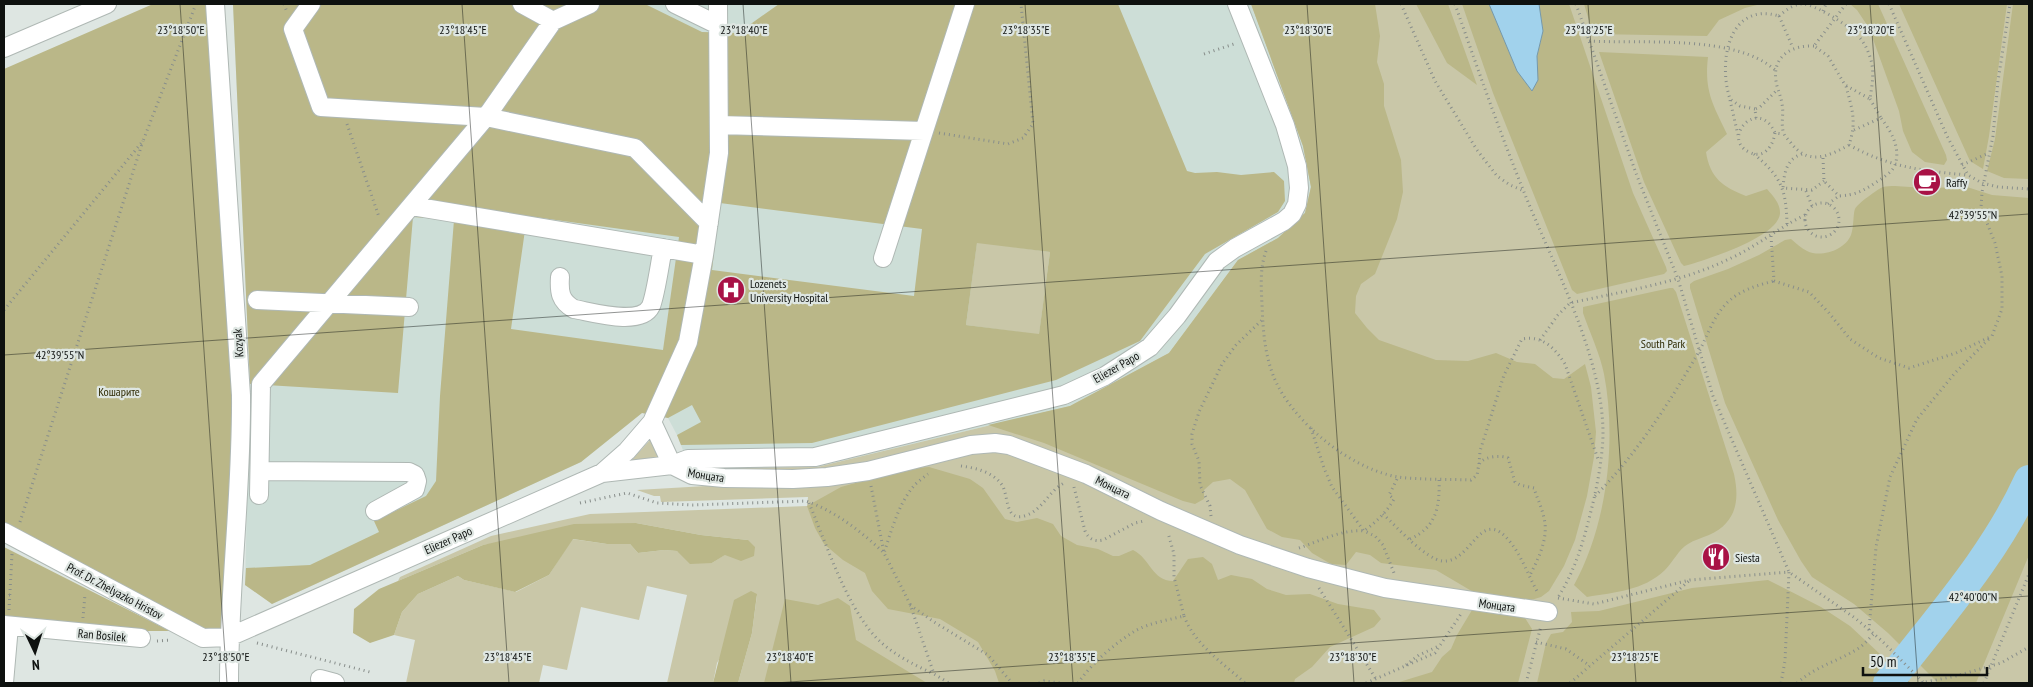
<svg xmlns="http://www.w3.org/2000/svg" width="2033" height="687" font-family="'PT Sans Narrow',sans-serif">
  <rect width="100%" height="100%" fill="#dee6e2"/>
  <path fill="#cdded7" d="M233,4H1251L1303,146L1311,187L1305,213L1278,238L1238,260L1169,353L1070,406L817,467L690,468L677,435L668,418L642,413L581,462L272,604L245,585L250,384Z"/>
  <path fill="#c9c7a8" d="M1251,4H2029V683H738L752,633L757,595L717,663L713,683H667L687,595L647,586L639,620L581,607L567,670L543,665L539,683H406L415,640L394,635L402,612L418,594L458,576L464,580L516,592L549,575L572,539L607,544H630L638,553L664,550L677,551L712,563L748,540L701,535L636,523L483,545L398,581L400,577L491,536L590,514L807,506L808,497L661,502L660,496H654L637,490L706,486L812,485L697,473L690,468L817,467L1070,406L1169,353L1238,260L1278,238L1305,213L1311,187L1303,146Z
    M977,242L1050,252L1039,335L966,325Z
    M650,440L661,459L630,462Z"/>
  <path fill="#bab788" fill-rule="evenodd" d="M153,4H206L235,393L222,630L205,631L4,522V69Z
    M233,4H645L702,32L738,33L779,4H1118L1187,171L1195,173L1217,172L1241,175L1274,172L1284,181L1285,201L1278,212L1205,254L1140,341L1056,380L812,443L681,445L677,435L701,422L692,405L668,418L642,413L581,462L272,604L245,585L246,568L310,565L379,532L374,521L426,496L436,481L440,396L454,220L413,217L398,393L250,384ZM720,203L922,229L914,296L712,270ZM527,216L679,237L663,350L511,329ZM977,243L1050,252L1039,334L966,325Z
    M1251,4H1375L1380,36L1377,62L1384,84V106L1401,160L1403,192L1397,219L1375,274L1361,284L1356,296L1355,313L1367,328L1379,340L1436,360L1468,361L1496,353L1517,362L1535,364L1553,378L1564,379L1585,364L1591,387L1596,432L1594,457L1587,496L1575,540L1564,566L1549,591L1541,597L1531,600L1475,593L1436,570L1381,563L1370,555L1356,552L1346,565L1331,564L1312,553L1300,540L1282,537L1267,529L1245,490L1230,479L1213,482L1204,490V499L1195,504L1183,501L1044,443L988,425L1070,406L1169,353L1238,260L1278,238L1305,213L1311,187L1303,146Z
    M1416,4H1448L1477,85L1447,63Z
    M1462,4H1489L1517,71L1532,91L1538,80L1537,57L1543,31L1539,4H1569L1633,193L1666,267L1667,271L1664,274L1577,294L1572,290L1493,93Z
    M1584,4H1761L1745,8L1719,20L1707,36L1593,34Z
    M1850,4H1878L1946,155L1947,160L1944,165L1925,162L1912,152L1903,131L1899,111L1869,28L1857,10Z
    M1899,4H2007L1989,136L1983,169L1970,161Z
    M2013,4H2029V179L2004,178L1987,171L1995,139Z
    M1599,52L1708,57C1704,91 1713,105 1727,134L1706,152C1710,178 1723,187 1746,196L1767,189C1773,196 1780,203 1780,213C1779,237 1708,259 1688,265L1684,266L1681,263L1644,182Z
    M1895,186L1925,188L1967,187L1992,195L2029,198V555L1976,683H1938L1888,633L1854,604L1812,577L1801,561L1778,520L1725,403L1690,288V284L1694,281L1728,269L1759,255L1785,240L1791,239C1796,243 1801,248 1807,251C1821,258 1845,250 1851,235C1854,227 1853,213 1855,209C1857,204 1878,189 1883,187C1886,186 1891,186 1895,186Z
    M1670,288H1673L1676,292L1734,474C1740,501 1736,523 1709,535C1702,538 1694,540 1688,544C1679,549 1673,562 1665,570C1643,591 1615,592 1587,597L1574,585C1607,525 1617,441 1604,374C1600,354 1590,333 1583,313V307Z
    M929,467L970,479L983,488L1005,519L1017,522L1037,518L1053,524L1061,536L1077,545L1098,549L1113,556H1119L1133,550C1150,558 1152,581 1173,581L1188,559L1203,557L1212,564L1218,580L1231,575L1252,579L1267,589L1286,595L1310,594L1338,604L1374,610L1381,619L1374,627L1330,647L1312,667L1295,679L1294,683H999L995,671L978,642L940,619L888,609L872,591L865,573L843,560L824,544L815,528L807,506L841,487L906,469Z
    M636,523L701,535L748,540L755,547L754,556L741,561L725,555L712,563L690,564L677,551L664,550L638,553L630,544H607L573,539L549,575L515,592L464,580L458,576L418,594L402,612L394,635L370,643L353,633L354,609L379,589L483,545L574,524Z
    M4,547L170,631H141L4,618Z
    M1768,580L1821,607L1850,626L1911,683H1537L1546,643L1551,634L1563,632L1572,622L1571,612L1599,611L1692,588Z
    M751,591L757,594L752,633L738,683H713L734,600Z
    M838,598L850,606L856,640L927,683H764L785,599L818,605Z
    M1472,610L1525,618L1532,629L1518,683H1396L1432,672L1442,657L1451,649L1457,635Z"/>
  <path fill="#a1d2ec" stroke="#7598aa" d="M1489,4H1539L1543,31L1537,56L1538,80L1532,91L1517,71Z"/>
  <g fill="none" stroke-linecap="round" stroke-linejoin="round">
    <path stroke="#a1d2ec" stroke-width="30" d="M1888,683C1938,618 1995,555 2029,480"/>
    <defs>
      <path id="minor" d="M215,4L241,395C242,491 229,587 229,683
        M311,4L293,29L321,107L486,117L635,148L709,223
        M522,4L553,21L590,4
        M675,4L718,25
        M4,48L107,4
        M719,125L924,131
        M412,206L704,255
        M883,258L965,4
        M560,277C559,292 560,301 574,309C592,312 641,327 651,306C656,293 660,262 663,248
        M257,300L409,307
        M652,422L672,465
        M672,465L692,475L724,478L793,479L827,477L868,471L971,445L995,443L1009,445L1086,474L1161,511L1240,545L1308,568L1385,588L1548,612
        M260,471L409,472L415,475L417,481L415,489L375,511
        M602,473L627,451L652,422L688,342L704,255L719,153L718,4
        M259,495L261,384L486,117L553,21
        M4,532L203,638L229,637L602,473L672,465L688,459L815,457L1064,395L1105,376L1150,347L1177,316L1217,261L1235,248L1284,221L1292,214L1297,204L1299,188L1297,166L1285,125L1237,4
        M4,625L141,638
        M320,679L335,683
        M4,683L9,626"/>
    </defs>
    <use href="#minor" stroke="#afb8b4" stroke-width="20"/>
    <path stroke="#888e8b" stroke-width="3" stroke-dasharray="1 4" stroke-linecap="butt" d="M284,4L287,12
      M1401,4L1435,81L1477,150L1497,176L1510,185L1524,191
      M1455,4C1477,67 1499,130 1524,192C1553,265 1604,358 1603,436C1602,461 1597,487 1591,511C1583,543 1575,571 1557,599
      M1576,4L1637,176L1678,279L1713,396L1789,572L1855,618L1881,640L1924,683
      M1889,4L1947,136L1968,175L1982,183L1998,187L2029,189
      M1823,11L1826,4
      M1779,16C1786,10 1793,4 1803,4C1814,4 1848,25 1856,34C1863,40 1867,48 1870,57C1875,71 1872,85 1870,99L1845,85L1828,56L1814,46L1846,4
      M1779,16L1793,48
      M1589,41C1641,44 1735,34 1775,70
      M1814,46C1792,45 1772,56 1776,81C1777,89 1781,96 1782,104C1784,113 1781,121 1783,131C1784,136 1788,139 1791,143C1808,166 1829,156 1849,145C1857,121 1852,109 1846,86
      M1204,54L1237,43
      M1870,99L1881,118
      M1730,100L1738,135
      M1755,109L1740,106L1730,99C1718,63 1728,1 1779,16
      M1756,118L1755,109L1760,107L1778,89
      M347,124L379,217
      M939,133L1008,144L1023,138L1033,124L1021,4
      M1775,133C1773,146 1764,160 1749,152C1720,138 1759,96 1775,133L1783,134
      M1849,145C1889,167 1923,171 1967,175
      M1754,154C1781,177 1786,188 1787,224
      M1802,154C1786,159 1784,174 1783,188L1812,190L1824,181
      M1823,158L1824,181L1839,196C1855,195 1863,191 1875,183C1882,178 1892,173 1895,165C1901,148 1891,131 1881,118L1854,130
      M1962,165L1989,153
      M1806,191L1812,206
      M1805 220a17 17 0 1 1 34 0a17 17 0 1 1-34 0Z
      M1828,204L1839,196
      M1771,236L1774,281L1809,292L1829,313L1850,339L1879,358L1909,368L1956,353L1992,336L2002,309V276L1995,243L1981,208L1982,192L1993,136L1998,81L2010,4
      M1266,251C1260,267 1261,286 1262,304C1263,328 1264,351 1273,375C1290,420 1350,469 1398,477C1421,480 1448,479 1471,480L1477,475C1478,471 1478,466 1480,463C1485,456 1501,455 1508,458L1515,482L1520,485L1534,488C1537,498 1542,508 1544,518C1549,539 1538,559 1529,577
      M4,310L143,141L196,4
      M1540,340L1558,315L1570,303C1624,291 1680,283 1729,259C1756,247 1778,228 1805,215
      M1311,428L1324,468L1332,487L1364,531L1375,536L1383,545L1394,573
      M1479,464L1480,451L1504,375L1522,339C1542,335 1555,348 1565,364L1599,462
      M961,466C976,468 993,472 1002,485C1009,495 1004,524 1027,515C1043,509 1049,491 1064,483
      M871,486L884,553L910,604L934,674L949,683
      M1074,487L1085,531C1089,539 1094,542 1103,540L1135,523L1144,521
      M1595,496C1634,457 1666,408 1694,360C1706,342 1712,316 1729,301C1741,290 1758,285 1774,281
      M580,503L627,493L657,503L693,505L806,501C835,511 862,532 884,553C891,532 898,505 913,487C917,482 923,478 928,474
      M809,503C826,543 842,593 868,628C884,650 910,663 934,674
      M1383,514C1396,526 1426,560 1443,561C1473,563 1480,503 1511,543C1522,557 1529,577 1538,593
      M1211,516L1210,506L1200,485L1199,461L1192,444V434L1199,412L1222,364L1236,345L1262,320
      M20,522L143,141
      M1410,539C1437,527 1440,506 1439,478
      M1299,548C1320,541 1342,529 1364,531C1376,522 1387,512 1394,499L1389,495L1398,477
      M1319,588L1376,679
      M4,595H10
      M1558,598L1594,604L1690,580L1789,572L1785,661L1781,683
      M910,605L934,622L988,655L1012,683
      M9,610L12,554
      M1184,616C1195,645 1223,663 1245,683
      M83,618L85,594
      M1869,630L1876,547L1890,477L1917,419L1955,373L1990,338
      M157,641L171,640
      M1536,642L1566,649L1590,666
      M257,643L370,672
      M1406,665L1419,655L1439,646
      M1039,683L1044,681L1061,683
      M1078,683C1092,663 1114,644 1135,631C1149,623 1168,620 1184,616L1174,577V554L1168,533
      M1366,683L1435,653L1461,614
      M1526,683L1541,626
      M1570,683L1689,581
      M1797,683C1816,666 1839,661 1859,648C1865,644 1869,638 1874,634
      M1921,683L1956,676L2001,663L2029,647
      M1984,683L2029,574"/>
    <use href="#minor" stroke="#fff" stroke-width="18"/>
  </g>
  <path fill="none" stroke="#0e110f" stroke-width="1" stroke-opacity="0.45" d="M180,4L227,683M462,4L509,683M743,4L791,683M1025,4L1073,683M1307,4L1354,683M1588,4L1636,683M1870,4L1918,683M4,355L2029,214M775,683L2029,596"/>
  <defs>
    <symbol id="cafe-disc" viewBox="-11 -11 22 22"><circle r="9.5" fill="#a81246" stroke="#dee6e2"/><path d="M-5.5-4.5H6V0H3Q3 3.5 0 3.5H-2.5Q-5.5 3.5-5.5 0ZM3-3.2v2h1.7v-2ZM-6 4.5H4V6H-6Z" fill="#fff"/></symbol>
    <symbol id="hospital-disc" viewBox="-11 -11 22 22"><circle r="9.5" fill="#a81246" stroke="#dee6e2"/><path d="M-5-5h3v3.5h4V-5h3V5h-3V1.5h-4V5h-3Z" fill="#fff"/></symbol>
    <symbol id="restaurant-disc" viewBox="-11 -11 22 22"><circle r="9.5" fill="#a81246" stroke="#dee6e2"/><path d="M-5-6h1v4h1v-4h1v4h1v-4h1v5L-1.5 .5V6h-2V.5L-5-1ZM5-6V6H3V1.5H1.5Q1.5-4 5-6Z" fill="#fff"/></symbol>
  </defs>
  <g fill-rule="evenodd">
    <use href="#cafe-disc" x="1911" y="166" width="32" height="32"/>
    <use href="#hospital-disc" x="715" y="274" width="32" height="32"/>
    <use href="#restaurant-disc" x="1700" y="541" width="32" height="32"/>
  </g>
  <g text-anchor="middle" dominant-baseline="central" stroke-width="4.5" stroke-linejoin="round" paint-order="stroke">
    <g font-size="12" fill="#0e110f" stroke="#dee6e2" text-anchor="start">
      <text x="1946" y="182">Raffy</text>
      <text x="750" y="283">Lozenets<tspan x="750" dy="14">University Hospital</tspan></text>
      <text x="1735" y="557">Siesta</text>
    </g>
    <g font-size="12" fill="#0e110f" stroke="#dee6e2">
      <text transform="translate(238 343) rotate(-94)">Kozyak</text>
      <text transform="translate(1116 367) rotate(-30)">Eliezer Papo</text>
      <text transform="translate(706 475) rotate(9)">Монцата</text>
      <text transform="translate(1113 487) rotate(26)">Монцата</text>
      <text transform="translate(448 540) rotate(-24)">Eliezer Papo</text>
      <text transform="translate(115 591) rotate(28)">Prof. Dr. Zhelyazko Hristov</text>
      <text transform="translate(1497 605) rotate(8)">Монцата</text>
      <text transform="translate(102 635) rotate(5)">Ran Bosilek</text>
    </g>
    <g font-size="12" fill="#312d06" stroke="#dee6e2">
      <text x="1663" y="343">South Park</text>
      <text x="119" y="391">Кошарите</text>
    </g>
  </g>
  <g font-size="12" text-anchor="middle" fill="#0e110f" stroke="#dee6e2" stroke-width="4.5" stroke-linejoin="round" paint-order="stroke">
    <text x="181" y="34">23°18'50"E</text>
    <text x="463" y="34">23°18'45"E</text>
    <text x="1308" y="34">23°18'30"E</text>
    <text x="1589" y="34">23°18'25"E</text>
    <text x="1871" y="34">23°18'20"E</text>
    <text x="744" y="34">23°18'40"E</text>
    <text x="1026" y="34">23°18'35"E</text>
    <text x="1973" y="219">42°39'55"N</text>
    <text x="60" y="359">42°39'55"N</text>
    <text x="1973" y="601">42°40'00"N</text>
    <text x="226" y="661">23°18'50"E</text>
    <text x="508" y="661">23°18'45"E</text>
    <text x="790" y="661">23°18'40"E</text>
    <text x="1072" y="661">23°18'35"E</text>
    <text x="1353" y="661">23°18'30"E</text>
    <text x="1635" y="661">23°18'25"E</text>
  </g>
  <rect width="2033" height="687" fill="none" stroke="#0e110f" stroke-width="10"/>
  <g transform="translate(35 652) rotate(176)" stroke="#dee6e2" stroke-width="4" paint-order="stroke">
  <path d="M0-4L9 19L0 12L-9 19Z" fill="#0e110f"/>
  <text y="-8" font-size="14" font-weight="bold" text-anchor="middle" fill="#0e110f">N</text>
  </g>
  <path d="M1863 667v8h124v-8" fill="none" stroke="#0e110f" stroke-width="2.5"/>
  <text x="1870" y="667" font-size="15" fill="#0e110f" stroke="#dee6e2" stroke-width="4" paint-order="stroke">50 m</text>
</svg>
